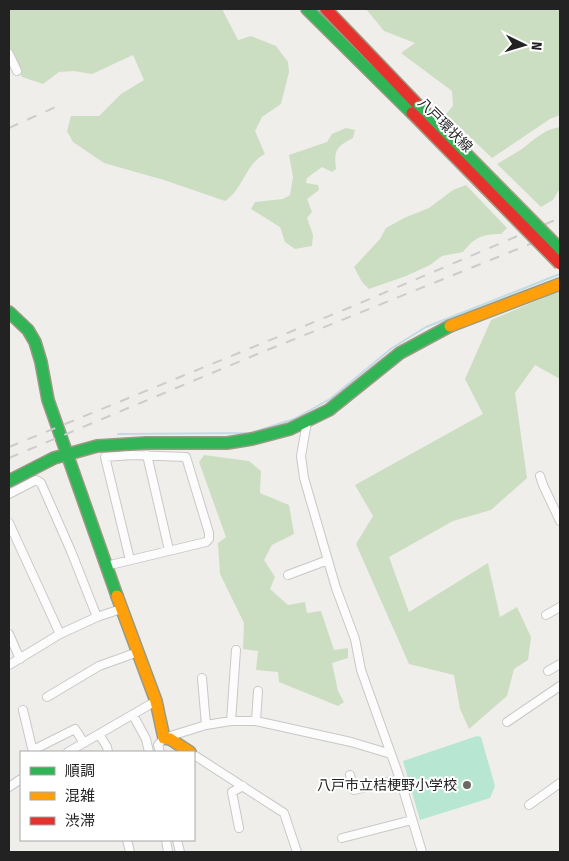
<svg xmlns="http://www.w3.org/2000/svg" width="569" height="861" font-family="'Fira Sans Condensed','Noto Sans JP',sans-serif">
  <rect width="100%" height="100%" fill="#f0eeeb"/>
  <path fill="#cbdec1" d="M9,9H224L223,11L238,40L251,36L276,46L288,62L289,72L281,104L262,117L255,131L265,154C245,164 243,190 225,201L164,180L104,163L73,142L67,131L71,116H99L121,94L144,80L133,55L92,74L74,71L59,72L43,84L22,77L9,46Z
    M366,9H560V115L550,119L492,158L446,114L453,106L452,91L401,53L415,43L384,31Z
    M560,127V188L553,200L541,207L497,164C505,159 514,154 522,149C534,140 544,129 560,127Z
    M346,128L355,130L353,138C336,147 334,150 336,169L332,172L322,167L307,178L306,183L318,185L319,190L307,199L312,212L307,218L313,235L312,246L295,249L285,242L280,227L251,209L255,202L283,199L290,195L293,177L289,155L327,142L332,134Z
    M466,185L507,228L501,234C482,234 474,238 463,252L442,256L430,265L406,276L369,289L362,282L354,267L380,239L386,228L404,218L429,208L453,190Z
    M560,291V379L535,365L515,393L527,478L491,510L453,521L389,557L409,612L488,563L500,617L517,607L531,637L528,660L514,669L507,696L469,729L460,709L454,675L409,664L356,544L373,516L355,485L483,414L465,379L491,320Z
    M204,455L249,461L261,471L260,493L289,505L294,534L272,545L264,560L275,577L270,589L288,605L305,602L307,613L321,611L334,650L348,648V658L332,663L338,691L344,702L338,706L279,682L278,672L256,670L258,651L243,649L244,623L220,574L218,543L226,537L199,462Z"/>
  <path fill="#b7e6d2" d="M477,736L481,737L495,786L490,798L420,820L403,761Z"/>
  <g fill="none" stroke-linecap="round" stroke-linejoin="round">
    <path stroke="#bfdbe3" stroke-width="2" d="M118,434L250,433L294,419L330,399L392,348L426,327L560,274"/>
    <defs>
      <path id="street" d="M9,54L17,71
        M307,422L301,456L304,478L336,588L355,639L361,670L400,779L422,852
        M147,455L169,550
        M540,476L543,485L560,521
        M9,494L36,480L41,483L71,551L97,617
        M9,523L60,634
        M106,566L206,542L209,539V533L186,457L132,455L105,457L130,560
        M288,575L328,560
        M546,615L560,607
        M9,634L20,659
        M9,665L60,634L97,617L121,609
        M548,671L560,664
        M202,678L206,725
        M47,697L99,666L138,652
        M23,710L33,752
        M133,715L146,739L149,752
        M231,721L236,650
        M256,721L258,691
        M507,722L560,686
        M99,734L107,747L108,752
        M33,750L75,729L84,743
        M68,752L156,701
        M160,752L158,745L164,738L206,725L231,721H256L351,742L391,754
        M194,755L284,813L297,852
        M350,775L354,790L400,779
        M9,787L21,779
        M529,805L560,783
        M239,828L232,792L243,786
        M342,838L412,820
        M127,840L130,852
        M166,840L168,852
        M177,840L180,852"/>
      <path id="fast" d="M307,9L412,113
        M9,312L28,330L35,342L41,362L48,400L117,596
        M9,481L54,458L97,446L146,443H227L252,439L290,429L329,410L400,353L450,326"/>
      <path id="slow" d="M450,326L560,284
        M117,596L156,701L164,738L170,739L190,752"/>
      <path id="jam" d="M326,9L419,106"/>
    </defs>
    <use href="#street" stroke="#c9c8c7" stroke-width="10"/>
    <use href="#fast" stroke="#999a82" stroke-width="14"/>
    <use href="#slow" stroke="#999a82" stroke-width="14"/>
    <use href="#jam" stroke="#999a82" stroke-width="14"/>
    <use href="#street" stroke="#fdfcfc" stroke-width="8"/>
    <use href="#fast" stroke="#30b455" stroke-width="11"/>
    <use href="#slow" stroke="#ff9f0a" stroke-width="11"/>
    <use href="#jam" stroke="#e5322d" stroke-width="11"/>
    <path stroke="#ccc" stroke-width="2" stroke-dasharray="10 10" stroke-linecap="butt" d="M9,128L60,105
      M9,447L346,309L560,218
      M9,458L255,355L560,232"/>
    <defs>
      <path id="fast-bridge" d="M419,106L560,249"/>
      <path id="jam-bridge" d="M412,113L560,264"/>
    </defs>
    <use href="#fast-bridge" stroke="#a79c86" stroke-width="14" stroke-linecap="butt"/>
    <use href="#jam-bridge" stroke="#a79c86" stroke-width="14" stroke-linecap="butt"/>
    <use href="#fast-bridge" stroke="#30b455" stroke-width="11"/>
    <use href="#jam-bridge" stroke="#e5322d" stroke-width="11"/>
  </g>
  <circle fill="#6a6968" stroke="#fff" stroke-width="2" cx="467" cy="785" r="5"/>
  <g text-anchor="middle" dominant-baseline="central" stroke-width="4" stroke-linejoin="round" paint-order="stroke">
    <g font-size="14" fill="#222" stroke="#fff">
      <text transform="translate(445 125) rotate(45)">八戸環状線</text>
    </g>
    <g font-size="14" fill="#222" stroke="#fff" text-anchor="end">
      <text x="457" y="785">八戸市立桔梗野小学校</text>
    </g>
  </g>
  <rect width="569" height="861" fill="none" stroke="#222222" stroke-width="20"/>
  <rect x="20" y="751" width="175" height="90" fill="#ffffff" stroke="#a7a7a7"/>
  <rect x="30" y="767" width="25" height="8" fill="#30b455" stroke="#a7a7a7"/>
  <text x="65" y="776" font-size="15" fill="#222222">順調</text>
  <rect x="30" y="792" width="25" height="8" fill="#ff9f0a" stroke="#a7a7a7"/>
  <text x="65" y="801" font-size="15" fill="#222222">混雑</text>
  <rect x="30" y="817" width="25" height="8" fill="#e5322d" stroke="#a7a7a7"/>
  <text x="65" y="826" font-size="15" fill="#222222">渋滞</text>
  <g transform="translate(524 45) rotate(95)" stroke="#ffffff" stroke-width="4" paint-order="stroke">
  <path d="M0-4L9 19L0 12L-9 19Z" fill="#222222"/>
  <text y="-8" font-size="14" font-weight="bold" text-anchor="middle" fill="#222222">N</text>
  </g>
</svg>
